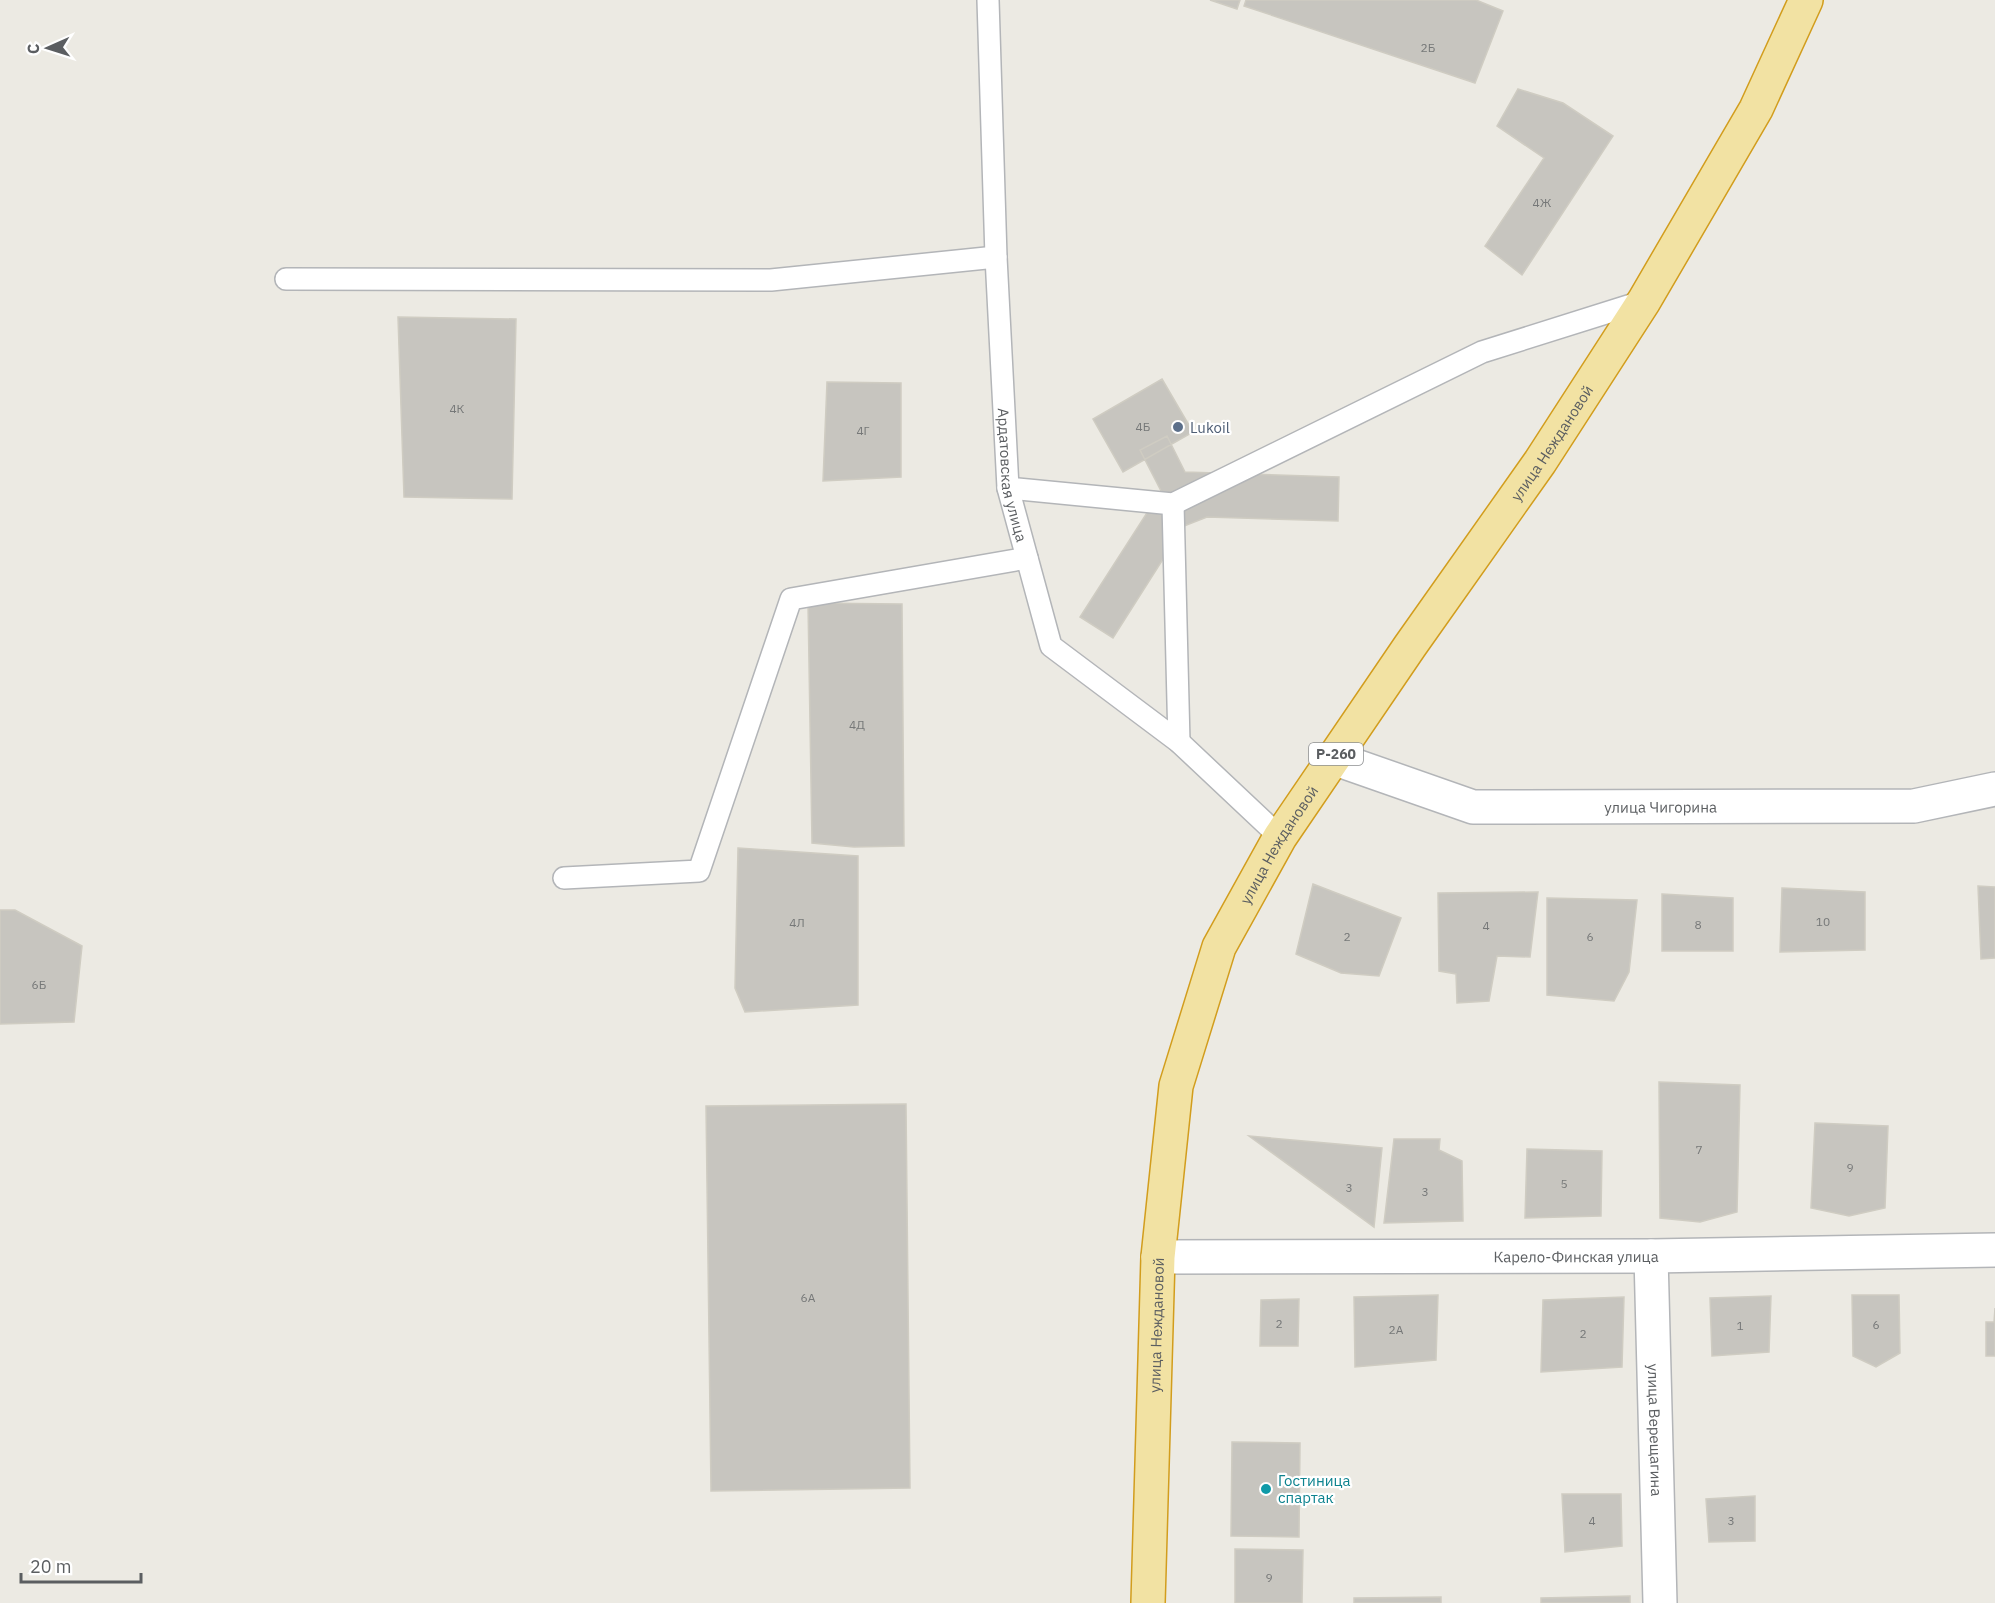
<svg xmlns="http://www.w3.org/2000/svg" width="1995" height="1603" font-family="'IBM Plex Sans',sans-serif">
  <rect width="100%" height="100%" fill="#eceae3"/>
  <path fill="#c7c5bf" stroke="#cfccc2" stroke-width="1.5" d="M1210,0H1240L1237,9Z
    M1246,0H1476L1503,11L1475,83L1244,6Z
    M1518,89L1563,103L1613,136L1522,275L1485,246L1544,158L1497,126Z
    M398,317L516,319L512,499L404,497Z
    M1162,379L1193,432L1123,472L1093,419Z
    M827,382L901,383V477L823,481Z
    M1167,436L1185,472L1339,477L1338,521L1207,517L1184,526L1113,638L1080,617L1161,491L1140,450Z
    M808,603L902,604L904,846L854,847L812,843Z
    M738,848L858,856V1005L745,1012L735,988Z
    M1313,884L1401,918L1379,976L1341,973L1296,954Z
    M1978,886L1995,887V958L1981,959Z
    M1782,888L1865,892V950L1780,952Z
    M1538,892L1530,957L1497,956L1489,1001L1457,1003L1456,974L1439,971L1438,893Z
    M1662,894L1733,898V951H1662Z
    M1547,898L1637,900L1629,972L1614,1001L1547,995Z
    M0,910H15L82,946L74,1022L0,1024Z
    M1659,1082L1740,1085L1737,1212L1700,1222L1660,1218Z
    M906,1104L910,1488L711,1491L706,1106Z
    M1815,1123L1888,1126L1885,1208L1849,1216L1811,1208Z
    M1249,1136L1382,1148L1374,1227Z
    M1394,1139H1440L1439,1150L1462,1161L1463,1221L1384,1223Z
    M1527,1149L1602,1151L1601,1216L1525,1218Z
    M1438,1295L1436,1360L1355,1367L1354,1297Z
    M1852,1295H1899L1900,1353L1876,1367L1853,1356Z
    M1771,1296L1769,1352L1712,1356L1710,1298Z
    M1624,1297L1622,1367L1541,1372L1543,1300Z
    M1299,1299L1298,1346H1260L1261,1300Z
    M1995,1308V1356H1986V1322H1994Z
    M1232,1442L1300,1443L1299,1537L1231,1536Z
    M1562,1494H1621L1622,1546L1565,1552Z
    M1755,1496V1541L1709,1542L1706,1499Z
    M1235,1549L1303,1550L1302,1603H1235Z
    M1630,1596V1603H1541V1598Z
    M1441,1597V1603H1354V1598Z"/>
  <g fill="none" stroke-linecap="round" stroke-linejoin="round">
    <defs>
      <g id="service">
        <path id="s1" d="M988,0L996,257L1008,488L1051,646L1179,742L1280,837"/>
        <path d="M286,279L771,280L996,257"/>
        <path d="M1008,488L1173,504L1482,352L1644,301"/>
        <path d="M1173,504L1179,742"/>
        <path d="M564,878L699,871L791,599L1027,558"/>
      </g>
      <g id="minor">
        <path id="s2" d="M1333,758L1473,807L1914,806L1995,789"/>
        <path id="s3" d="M1651,1256L1660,1603"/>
        <path id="s4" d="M1158,1257L1651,1256L1995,1250"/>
      </g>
      <g id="trunk">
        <path id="s5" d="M1148,1603L1158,1257L1176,1086L1219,947L1280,837L1410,646L1540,462L1644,301L1756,109L1806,0"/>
      </g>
    </defs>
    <use href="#service" stroke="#b3b5b8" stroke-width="24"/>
    <use href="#minor" stroke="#b3b5b8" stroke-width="36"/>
    <use href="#trunk" stroke="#d29d1d" stroke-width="36"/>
    <use href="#service" stroke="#fff" stroke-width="21"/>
    <use href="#minor" stroke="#fff" stroke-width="33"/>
    <use href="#trunk" stroke="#f2e2a3" stroke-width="33"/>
  </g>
  <circle fill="#5c6f8a" stroke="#fff" stroke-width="2" cx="1178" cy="427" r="6"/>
  <circle fill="#0f9aa8" stroke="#fff" stroke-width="2" cx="1266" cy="1489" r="6"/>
  <g text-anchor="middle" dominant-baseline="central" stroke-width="4.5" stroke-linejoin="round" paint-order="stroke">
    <g font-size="12" fill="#767878">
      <text x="1428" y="47">2Б</text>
      <text x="1542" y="202">4Ж</text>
      <text x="457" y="408">4К</text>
      <text x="1143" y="426">4Б</text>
      <text x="863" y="430">4Г</text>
      <text x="857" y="724">4Д</text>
      <text x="1823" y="921">10</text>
      <text x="797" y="922">4Л</text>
      <text x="1698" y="924">8</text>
      <text x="1486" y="925">4</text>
      <text x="1347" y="936">2</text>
      <text x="1590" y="936">6</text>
      <text x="39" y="984">6Б</text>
      <text x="1699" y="1149">7</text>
      <text x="1850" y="1167">9</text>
      <text x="1564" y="1183">5</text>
      <text x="1349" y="1187">3</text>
      <text x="1425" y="1191">3</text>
      <text x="808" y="1297">6А</text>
      <text x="1279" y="1323">2</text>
      <text x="1876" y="1324">6</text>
      <text x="1740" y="1325">1</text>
      <text x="1396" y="1329">2А</text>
      <text x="1583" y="1333">2</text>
      <text x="1592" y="1520">4</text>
      <text x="1731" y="1520">3</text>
      <text x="1269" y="1577">9</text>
    </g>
    <rect fill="#fff" stroke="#8c8e90" stroke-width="1.5" x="1309" y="743" width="54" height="22" rx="4.5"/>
    <g font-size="14" font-weight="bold" fill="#5b5e61">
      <text x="1336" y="754">Р-260</text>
    </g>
    <g font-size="15" fill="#4e5e75" stroke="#fff" text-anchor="start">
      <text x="1190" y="427">Lukoil</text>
    </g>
    <g font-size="15" fill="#5b5e61" stroke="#fff">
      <text stroke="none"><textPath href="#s5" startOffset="1268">улица Неждановой</textPath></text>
      <text stroke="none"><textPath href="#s1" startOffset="476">Ардатовская улица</textPath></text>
      <text stroke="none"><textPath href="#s2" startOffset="336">улица Чигорина</textPath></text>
      <text stroke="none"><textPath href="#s5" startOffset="782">улица Неждановой</textPath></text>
      <text stroke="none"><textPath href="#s4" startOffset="418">Карело-Финская улица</textPath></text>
      <text stroke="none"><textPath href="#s5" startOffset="278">улица Неждановой</textPath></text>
      <text stroke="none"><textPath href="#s3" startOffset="174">улица Верещагина</textPath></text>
    </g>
    <g font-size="15" fill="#0d838f" stroke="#fff" text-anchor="start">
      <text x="1278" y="1480">Гостиница<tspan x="1278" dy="17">спартак</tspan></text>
    </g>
  </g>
  <g transform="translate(48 48) rotate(267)" stroke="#ffffff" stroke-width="4.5" paint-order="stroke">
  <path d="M0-4.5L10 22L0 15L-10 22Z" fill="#5b5e61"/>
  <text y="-9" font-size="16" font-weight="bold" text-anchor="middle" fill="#5b5e61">С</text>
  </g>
  <path d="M21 1573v9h120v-9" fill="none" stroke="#5b5e61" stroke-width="3"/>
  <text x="30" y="1573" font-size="18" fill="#5b5e61" stroke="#ffffff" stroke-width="4.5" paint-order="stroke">20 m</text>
</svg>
